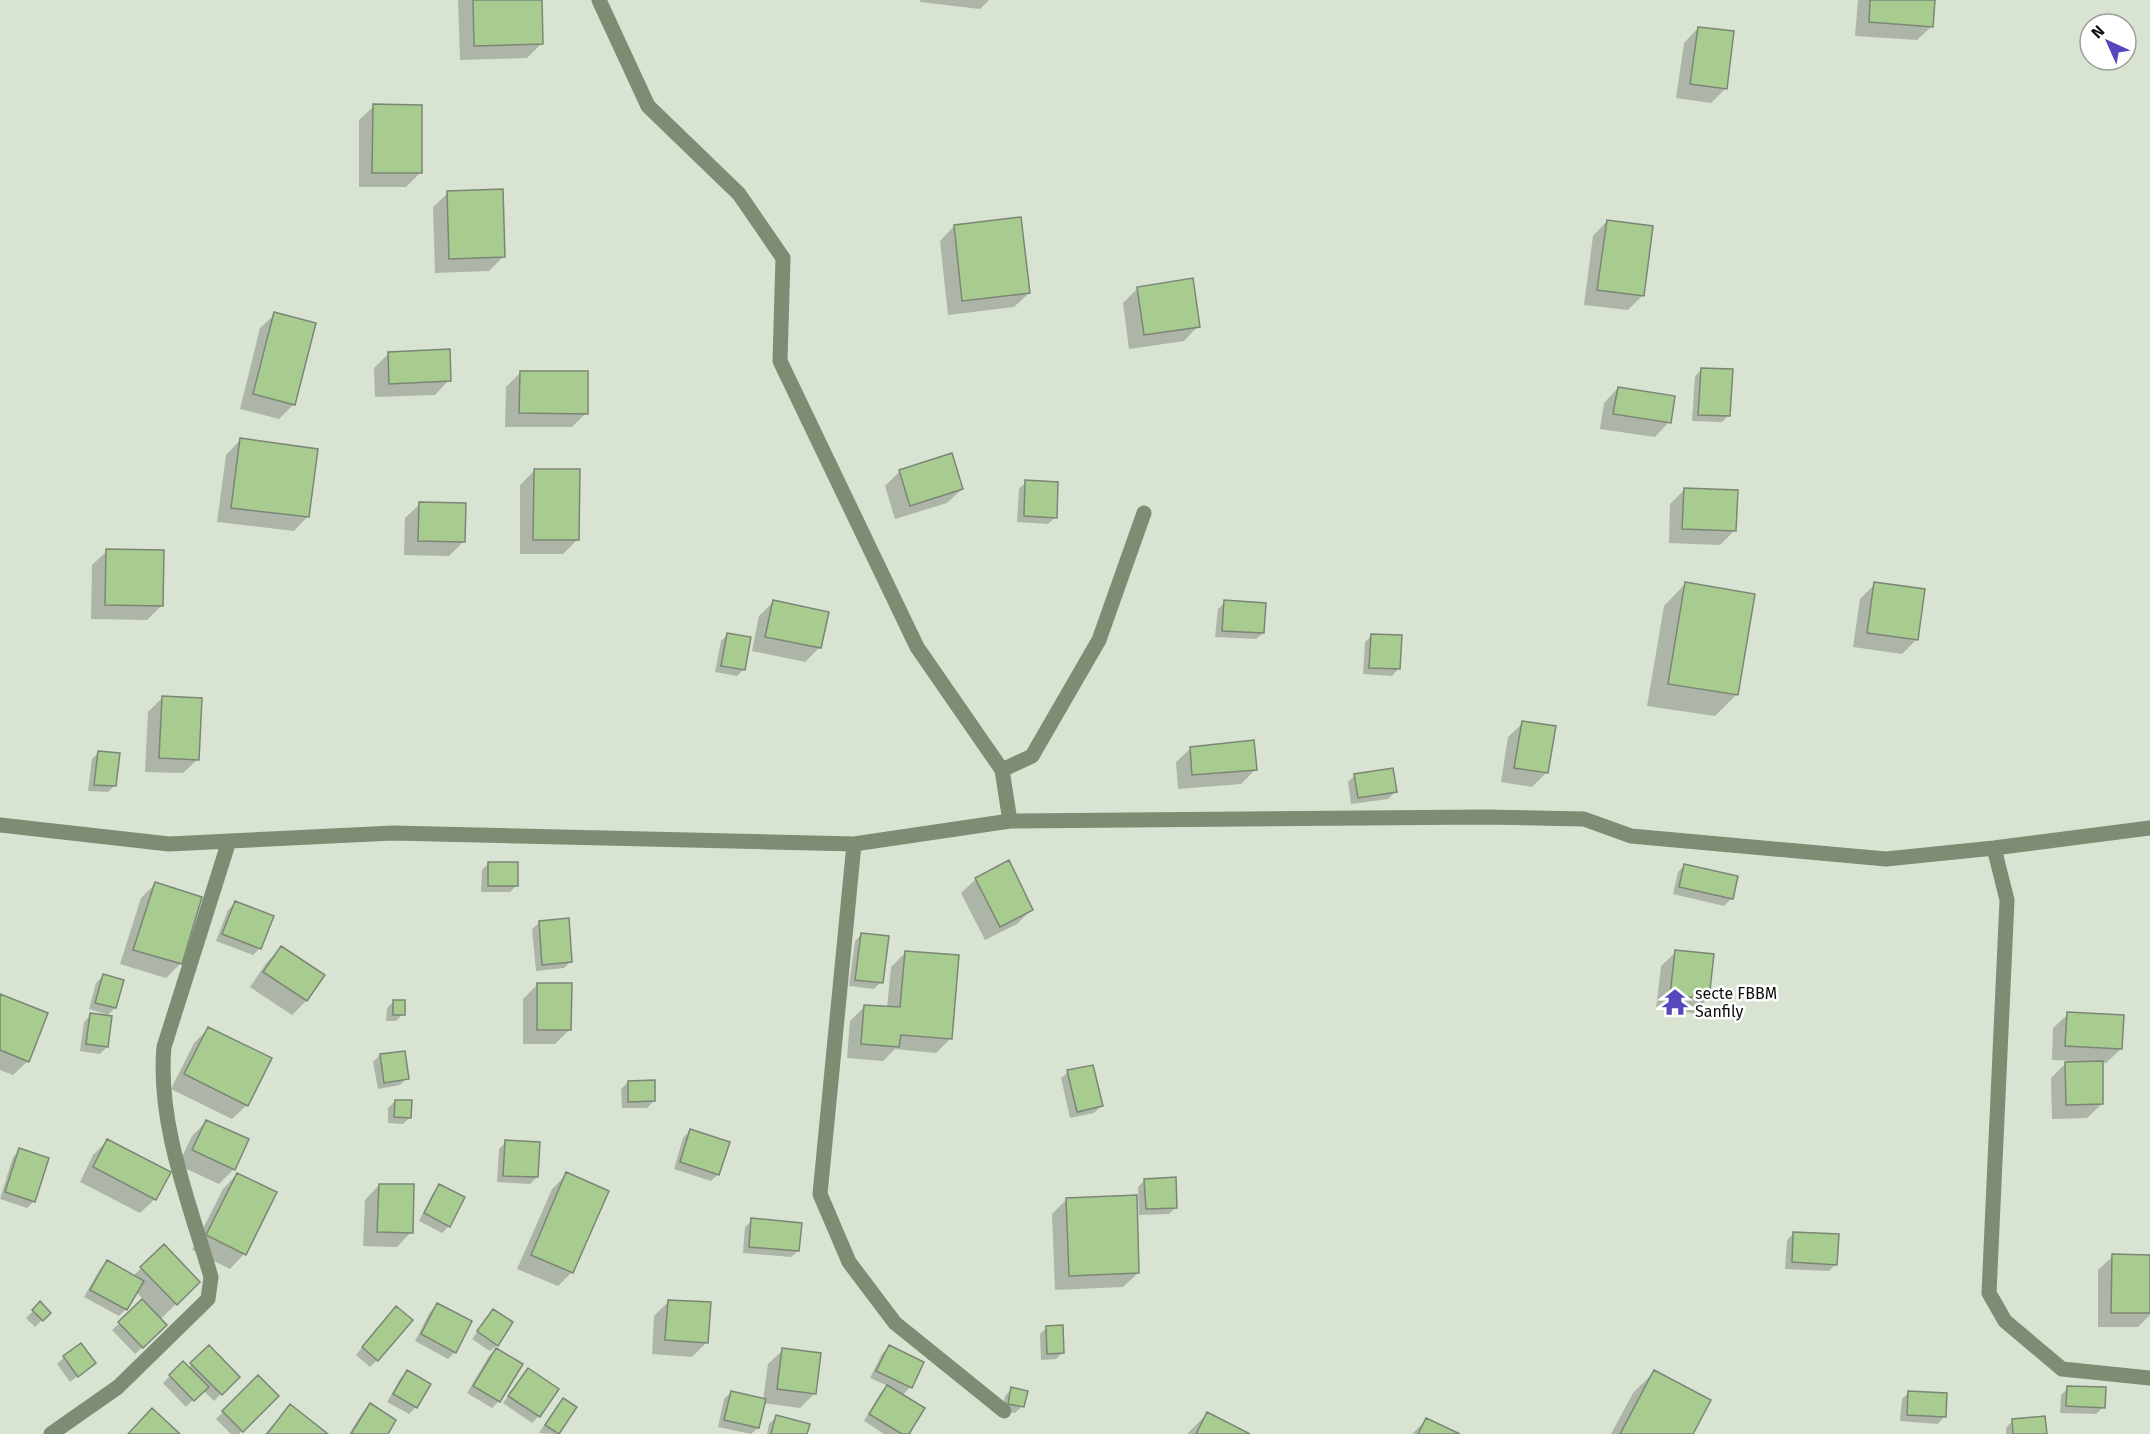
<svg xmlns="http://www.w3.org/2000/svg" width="2150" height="1434" font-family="'Fira Sans',sans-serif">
  <rect width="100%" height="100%" fill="#d8e3d1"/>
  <path fill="#0003" d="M458,0H540L542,43L527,58L460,60Z
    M920,0H989L980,9L920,2Z
    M1858,0H1934L1932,26L1917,40L1855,36Z
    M1698,28L1726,88L1711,103L1676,98L1684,43Z
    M374,106L421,172L406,187H359V120Z
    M448,193L504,256L489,271L435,273L433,207Z
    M1607,221L1642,296L1628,310L1584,305L1593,236Z
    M954,226L1029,293L1014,307L948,315L940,241Z
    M1138,288L1198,326L1184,341L1129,349L1123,303Z
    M275,314L294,404L279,419L240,409L260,328Z
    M389,353L449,380L435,395L375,397L374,368Z
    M1702,369L1729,415L1722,422L1692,421L1695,376Z
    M520,373L586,413L572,427H505L506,387Z
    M1618,388L1669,422L1655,437L1600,429L1604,403Z
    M240,440L308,516L294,531L217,522L226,455Z
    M535,470L577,540L563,554H520V485Z
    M900,471L962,489L947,503L895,519L885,486Z
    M1026,482L1055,517L1048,524L1017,522L1019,489Z
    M1684,490L1734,531L1720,545L1669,543L1670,504Z
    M420,504L464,541L449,556L404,555L405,518Z
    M107,551L162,605L147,620L91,619L92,565Z
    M1685,584L1737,694L1715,716L1647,706L1664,606Z
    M1875,584L1917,639L1902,654L1853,647L1860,599Z
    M774,601L819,648L805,662L752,651L759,616Z
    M1225,602L1263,633L1256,639L1215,637L1218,609Z
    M728,634L744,669L737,676L715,672L721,641Z
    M1372,635L1398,669L1392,676L1363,674L1365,642Z
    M162,698L198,759L183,773L145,772L148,712Z
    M1523,723L1547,772L1532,787L1501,782L1508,737Z
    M1191,748L1256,769L1241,784L1178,789L1176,762Z
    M99,752L114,786L108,792L88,791L92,759Z
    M1355,775L1395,792L1388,799L1351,804L1348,782Z
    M489,863L517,885L510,892H481L482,870Z
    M1685,865L1737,877L1731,899L1724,906L1673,894L1678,872Z
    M976,879L1031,910L1017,924L985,940L961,893Z
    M155,884L201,898L180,964L166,978L120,964L141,898Z
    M235,903L260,948L253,955L216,941L228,910Z
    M539,923L571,961L564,968L536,971L532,929Z
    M862,934L881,982L874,989L849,986L855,941Z
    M281,948L323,975L306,1001L292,1015L250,987L267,962Z
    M1676,952L1708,998L1694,1013L1656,1009L1661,966Z
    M905,953L951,1038L936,1053L895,1049L883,1061L847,1058L850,1021L865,1006L887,1008L891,967Z
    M103,976L115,1008L108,1015L89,1009L96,983Z
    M538,984L570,1029L555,1044H523V999Z
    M0,996L28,1061L13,1075L0,1070Z
    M394,1001L403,1014L396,1021H386L387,1008Z
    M2068,1014L2121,1049L2106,1063H2102V1104L2087,1118L2052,1119L2051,1078L2065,1064H2073V1061L2052,1060L2053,1028Z
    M91,1015L107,1047L100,1054L80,1051L84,1022Z
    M208,1029L247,1105L232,1119L171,1089L194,1043Z
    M380,1055L407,1078L400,1085L378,1089L373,1062Z
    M1068,1072L1101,1106L1094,1113L1070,1118L1061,1078Z
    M628,1082L654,1101L647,1108H622L621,1089Z
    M395,1101L410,1117L403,1124L388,1123V1108Z
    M207,1121L234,1169L219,1184L178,1165L192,1136Z
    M690,1131L718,1174L711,1181L674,1169L683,1138Z
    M107,1141L155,1199L140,1213L80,1182L93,1155Z
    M506,1142L537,1177L530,1184L497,1182L499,1149Z
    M20,1150L34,1201L27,1208L0,1199L13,1157Z
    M237,1174L244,1254L230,1269L192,1250L223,1189Z
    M567,1174L572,1272L558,1286L517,1269L552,1189Z
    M1145,1180L1176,1207L1169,1214L1139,1215L1138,1187Z
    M379,1185L411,1232L397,1247L363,1246L365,1200Z
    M440,1186L449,1226L442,1233L419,1221L433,1193Z
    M1067,1199L1138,1273L1123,1287L1055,1290L1052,1214Z
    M752,1220L798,1251L791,1257L743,1253L745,1227Z
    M1794,1233L1836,1264L1829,1271L1785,1269L1787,1240Z
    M164,1246L198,1281L160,1320L165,1325L135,1354L112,1330L144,1300L136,1292L126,1309L119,1316L84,1297L100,1269L107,1262L133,1276Z
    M2113,1256H2150V1315L2138,1327H2098V1270Z
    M669,1301L707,1342L692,1357L652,1354L654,1316Z
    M40,1304L49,1313L35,1327L26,1318Z
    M437,1305L455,1352L448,1359L415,1341L430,1312Z
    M493,1311L497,1345L490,1351L472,1339Z
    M389,1315L377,1360L370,1367L356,1355Z
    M1047,1327L1063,1352L1056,1359L1041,1360L1040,1334Z
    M209,1347L238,1377L214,1401L203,1390L186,1407L163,1383L183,1363L188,1368Z
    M889,1347L910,1387L902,1396L908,1434H884L864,1421L880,1394L888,1386L870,1378L882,1354Z
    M496,1349L499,1401L492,1408L467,1393L489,1356Z
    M783,1350L814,1394L800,1408L763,1403L758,1428L751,1434L718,1427L724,1399L731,1392L763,1400L768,1364Z
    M64,1357L94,1363L70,1382L57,1364Z
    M528,1370L539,1416L532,1423L503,1403Z
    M407,1372L416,1407L409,1414L387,1402L400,1379Z
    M1654,1372L1692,1434H1611L1633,1393Z
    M258,1377L277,1396L239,1434H231L216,1419Z
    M2068,1388L2103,1407L2096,1414L2060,1413L2061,1395Z
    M1012,1389L1022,1406L1015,1413L1002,1410L1005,1396Z
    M1909,1392L1944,1417L1938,1424L1900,1421L1902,1399Z
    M563,1400L575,1407L558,1434L539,1433L556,1407Z
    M370,1405L386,1434H349L363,1412Z
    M290,1406L326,1434H265Z
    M1207,1414L1247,1434H1187Z
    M776,1417L805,1434H767L769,1424Z
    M1427,1419L1456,1434H1412Z
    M2012,1421L2046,1434H2006V1428Z"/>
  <path fill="#a8cc90" stroke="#7c8676" stroke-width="1.5" d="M473,0H542L543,44L474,46Z
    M1870,0H1935L1933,27L1869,22Z
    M1698,27L1734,31L1727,89L1690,84Z
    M373,104L422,105V173H372Z
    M503,189L505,257L449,259L447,191Z
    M1021,217L1030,293L962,301L954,225Z
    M1607,220L1653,226L1644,296L1597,290Z
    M1193,278L1200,327L1144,335L1137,287Z
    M274,312L316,323L295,405L253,394Z
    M450,349L451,381L389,384L388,352Z
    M1701,368L1733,369L1730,416L1698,415Z
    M520,371H588V414L519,413Z
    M1618,387L1675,396L1671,423L1613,414Z
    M240,438L318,449L309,517L231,508Z
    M952,453L963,489L910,506L899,470Z
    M534,469H580L579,540H533Z
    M1025,480L1058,482L1057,518L1024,516Z
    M1684,488L1738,490L1736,531L1682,529Z
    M419,502L466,503L465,542L418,541Z
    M106,549L164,550L163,606L105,605Z
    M1685,582L1755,594L1738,695L1668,684Z
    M1874,582L1925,589L1918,640L1867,633Z
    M773,600L829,612L821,648L765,637Z
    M1224,600L1266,603L1264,633L1222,631Z
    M727,633L751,637L745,670L721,666Z
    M1371,634L1402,635L1400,669L1369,668Z
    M162,696L202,698L199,760L159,758Z
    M1522,721L1556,726L1548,773L1514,768Z
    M1254,740L1257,770L1192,775L1190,747Z
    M98,751L120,753L116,786L94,785Z
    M1393,768L1397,792L1358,798L1354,774Z
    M1009,860L1033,910L1000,927L975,878Z
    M488,862H518V886H488Z
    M1684,864L1738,876L1733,899L1679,887Z
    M155,882L202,897L182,964L133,950Z
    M235,901L274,916L261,949L222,934Z
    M569,918L572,962L542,965L539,921Z
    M861,933L889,936L883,983L855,980Z
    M281,946L325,975L307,1001L263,972Z
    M1675,950L1714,954L1709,999L1670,995Z
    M905,951L959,955L952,1039L901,1035L899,1047L861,1044L864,1005L900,1007Z
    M103,974L124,980L116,1008L95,1003Z
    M537,983H572L571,1030H537Z
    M0,994L48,1013L29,1062L0,1050Z
    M393,1000H405V1015H393Z
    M2067,1012L2124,1015L2122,1049L2065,1046Z
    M90,1013L112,1016L108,1047L86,1044Z
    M208,1027L272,1058L248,1106L184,1074Z
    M405,1051L409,1079L384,1083L380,1054Z
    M2103,1061V1104L2066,1105L2065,1062Z
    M1093,1065L1103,1106L1077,1112L1067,1070Z
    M655,1080V1101L628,1102V1081Z
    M395,1100H412L411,1118L394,1117Z
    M206,1120L249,1139L235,1170L192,1150Z
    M690,1129L730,1142L719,1175L680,1162Z
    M107,1139L171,1172L156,1200L93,1167Z
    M505,1140L540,1142L538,1177L503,1176Z
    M19,1148L49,1158L35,1202L5,1192Z
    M566,1172L609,1191L573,1273L531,1255Z
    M237,1173L277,1192L246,1255L206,1235Z
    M1176,1177L1177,1208L1146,1209L1144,1179Z
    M379,1184H414L413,1233L377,1232Z
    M439,1184L465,1197L450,1227L424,1213Z
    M1137,1195L1139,1273L1069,1276L1066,1198Z
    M751,1218L802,1223L799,1251L749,1247Z
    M1793,1232L1839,1234L1837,1265L1792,1262Z
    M164,1244L200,1282L177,1305L140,1267Z
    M2112,1254L2150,1255V1313H2111Z
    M107,1260L144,1281L127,1310L90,1290Z
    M142,1299L167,1325L143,1348L118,1322Z
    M668,1300L711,1302L708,1343L665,1340Z
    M40,1301L51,1313L43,1321L32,1310Z
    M437,1303L472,1321L456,1353L421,1334Z
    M396,1306L413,1320L378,1361L362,1347Z
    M493,1309L513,1322L498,1346L477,1331Z
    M1063,1325L1064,1353L1047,1354L1046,1326Z
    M81,1343L96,1363L78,1377L63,1356Z
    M209,1345L240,1377L222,1395L190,1363Z
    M889,1345L924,1362L912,1388L876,1371Z
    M496,1348L523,1364L500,1402L473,1386Z
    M782,1348L821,1353L816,1394L777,1389Z
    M183,1361L209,1387L194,1401L169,1375Z
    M528,1368L559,1389L540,1417L508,1396Z
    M407,1370L431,1384L417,1408L393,1394Z
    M1654,1370L1711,1400L1693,1434H1620Z
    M258,1375L279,1396L243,1432L222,1411Z
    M887,1385L925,1408L909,1434H902L869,1414Z
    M2067,1386L2106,1387L2105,1408L2066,1406Z
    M1011,1387L1028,1391L1024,1407L1008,1404Z
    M731,1391L766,1399L759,1428L724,1420Z
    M1908,1391L1947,1393L1946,1417L1907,1415Z
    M563,1398L577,1407L559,1434L545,1425Z
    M370,1403L396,1420L388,1434H351Z
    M290,1404L328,1434H267Z
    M152,1408L180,1434H128Z
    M1207,1412L1250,1434H1196Z
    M776,1415L810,1424L807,1434H771Z
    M2045,1416L2047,1434H2013L2012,1419Z
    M1426,1418L1460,1434H1418Z"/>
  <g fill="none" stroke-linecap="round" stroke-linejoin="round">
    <path stroke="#7d8c73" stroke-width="15" d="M599,0L648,106L739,194L783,258L780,361L917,647L1002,770L1010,821
      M1002,770L1032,756L1099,640L1144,513
      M0,825L169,844L393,833L854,844L1010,821L1485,817L1584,819L1631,836L1886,859L1994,848L2150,828
      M854,844L820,1194L849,1262L895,1323L1004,1411
      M1994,848L2007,900L1989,1293L2005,1321L2062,1369L2150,1378
      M51,1434L118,1387L208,1299L211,1277C190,1205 157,1123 164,1047L229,841"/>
  </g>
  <defs>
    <symbol id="temple-bare" viewBox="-9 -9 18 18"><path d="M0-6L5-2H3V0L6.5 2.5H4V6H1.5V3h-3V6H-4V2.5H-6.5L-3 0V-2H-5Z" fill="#5747bf" stroke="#fff" stroke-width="2.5" paint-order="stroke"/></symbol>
  </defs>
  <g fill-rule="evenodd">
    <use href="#temple-bare" x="1656" y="983" width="38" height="38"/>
  </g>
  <g text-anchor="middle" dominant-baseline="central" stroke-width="5" stroke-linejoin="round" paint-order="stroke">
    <g font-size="16" fill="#0b0f09" stroke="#fff" text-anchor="start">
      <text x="1695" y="993">secte FBBM<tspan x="1695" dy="18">Sanfily</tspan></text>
    </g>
  </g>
  <g transform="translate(2108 42) rotate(315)"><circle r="28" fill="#ffffff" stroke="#9d9f9d" stroke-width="1.5"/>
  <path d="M0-4.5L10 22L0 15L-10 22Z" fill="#5747bf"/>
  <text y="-9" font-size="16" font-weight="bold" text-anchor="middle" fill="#0b0f09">N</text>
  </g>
</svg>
